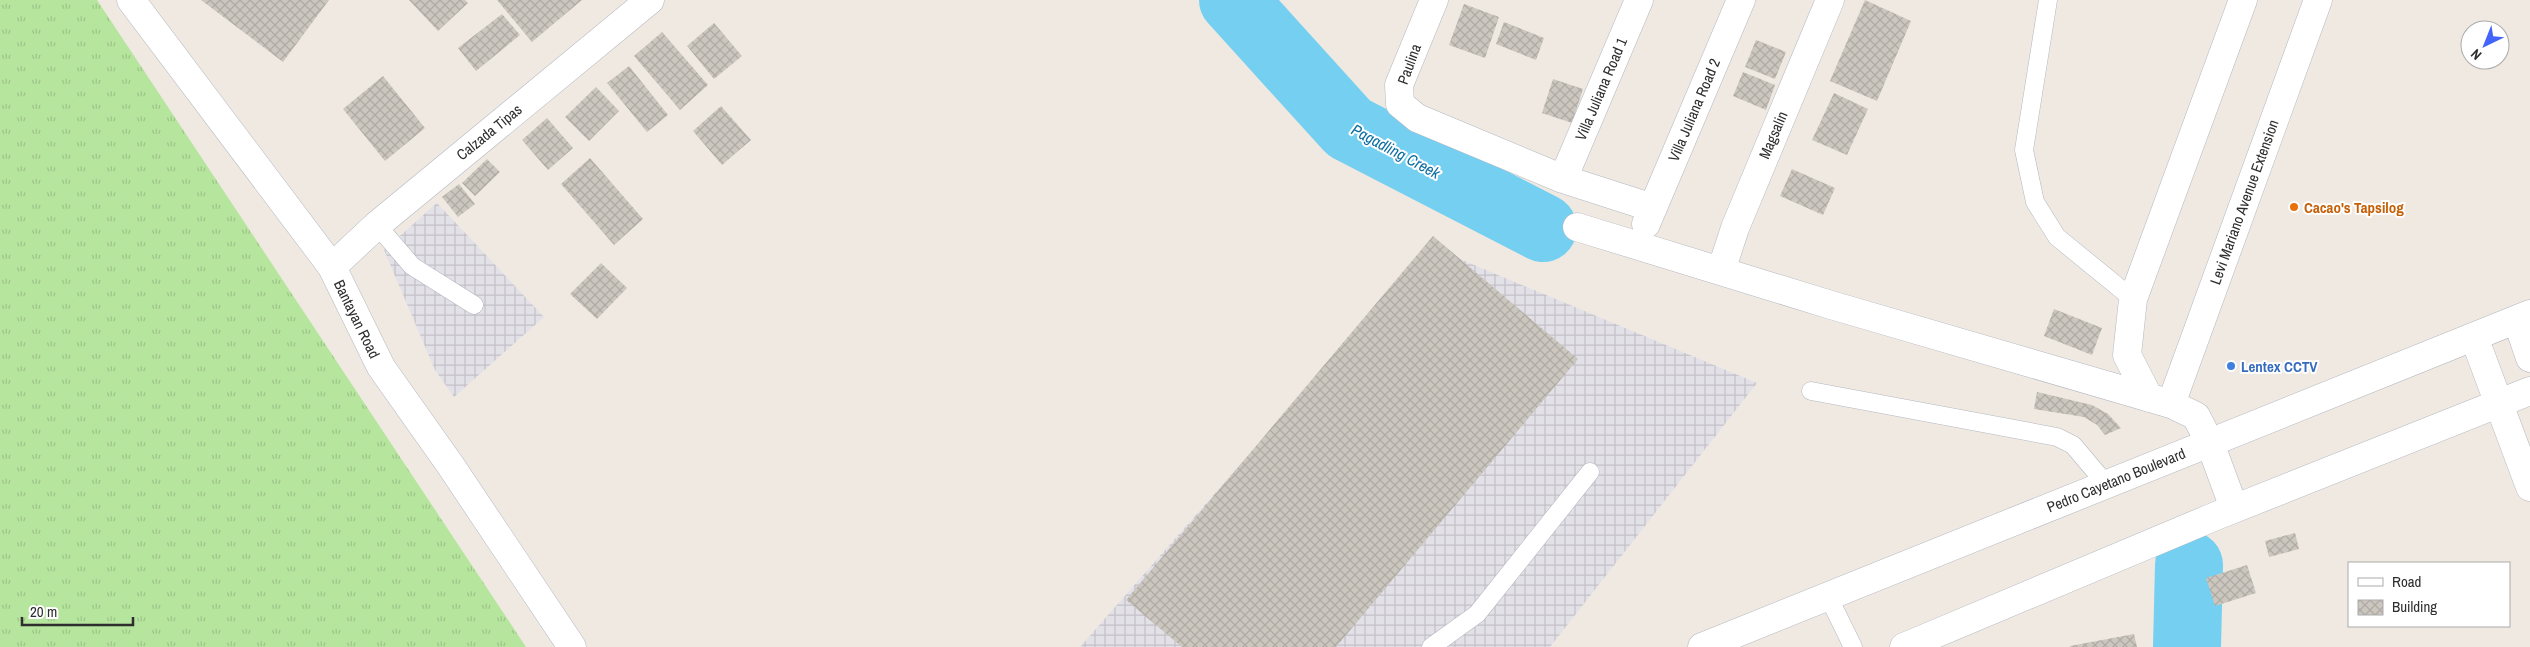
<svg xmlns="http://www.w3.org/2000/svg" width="2530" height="647" font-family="'Archivo Narrow',sans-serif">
  <defs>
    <pattern id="industrial-grid" width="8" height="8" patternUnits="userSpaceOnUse" patternTransform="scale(1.25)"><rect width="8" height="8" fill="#e3e1e8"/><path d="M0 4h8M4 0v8" fill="none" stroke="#c3c1c7"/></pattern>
    <pattern id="grass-tufts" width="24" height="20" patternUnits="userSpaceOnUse" patternTransform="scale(1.25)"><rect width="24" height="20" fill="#b6e59e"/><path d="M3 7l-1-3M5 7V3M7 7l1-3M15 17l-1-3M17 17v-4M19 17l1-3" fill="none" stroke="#9dc588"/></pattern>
    <pattern id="building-cross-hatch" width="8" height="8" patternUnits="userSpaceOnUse" patternTransform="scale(1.25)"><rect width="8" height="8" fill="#cbc7bf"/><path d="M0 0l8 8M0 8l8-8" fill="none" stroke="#afaba4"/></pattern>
  </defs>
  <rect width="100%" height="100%" fill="#efe9e1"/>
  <path fill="url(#industrial-grid)" d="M437,203L544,317L454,397L435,370L384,250Z
    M1431,247L1757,383L1550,647H1080Z"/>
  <path fill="url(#grass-tufts)" d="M0,0H97L526,647H0Z"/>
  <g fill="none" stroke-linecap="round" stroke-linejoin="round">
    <path stroke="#75cff0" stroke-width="68" d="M1233,0L1349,128L1543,228
      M2187,647L2189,565"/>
  </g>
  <path fill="url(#building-cross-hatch)" d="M201,0H329L283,62Z
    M409,0H465L468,3L438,31Z
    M497,0H582L532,42Z
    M1865,0L1911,21L1877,101L1830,81Z
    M1464,4L1499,17L1485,58L1449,45Z
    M502,14L520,35L476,71L458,48Z
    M1504,22L1544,38L1536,60L1496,44Z
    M714,23L742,56L714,79L687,46Z
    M662,32L708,85L680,110L634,56Z
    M1756,40L1786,52L1775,79L1745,67Z
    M629,66L668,115L647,132L607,83Z
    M1743,72L1775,85L1766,110L1733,96Z
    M383,76L425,128L385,161L343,109Z
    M1553,79L1583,89L1572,123L1542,113Z
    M596,87L619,111L589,141L565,117Z
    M1834,93L1868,109L1847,155L1812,140Z
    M721,106L751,140L722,165L693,131Z
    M547,118L573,148L548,170L522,140Z
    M590,158L643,219L614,245L561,184Z
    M487,159L500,172L475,196L462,183Z
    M1792,169L1835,188L1823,215L1780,196Z
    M459,184L475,204L458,217L442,197Z
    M1433,236L1578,359L1336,647H1182L1126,600Z
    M601,263L627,288L597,319L570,294Z
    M2054,309L2102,328L2092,355L2044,336Z
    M2037,392L2092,405L2108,414L2121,428L2105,435L2097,425L2084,417L2034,409Z
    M2295,533L2299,549L2269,557L2265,541Z
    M2247,565L2256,593L2215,606L2206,578Z
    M2134,634L2137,647H2070V646Z"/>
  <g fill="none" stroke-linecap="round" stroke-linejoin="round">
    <defs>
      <path id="lane" d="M2048,0L2024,150L2035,202L2057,237L2133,299
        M377,225L412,266L474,305
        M1811,391L2057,437L2073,445L2106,484
        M1828,596L1853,647
        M1431,647L1477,614L1590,472"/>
      <path id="street" d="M1434,0L1399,85L1400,104L1417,118L1563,179L1653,208
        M1563,179L1639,0
        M1646,224L1741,0
        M1577,227L1831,305L2171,404L2196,416L2210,443L2234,508
        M332,267L377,225L650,0
        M1721,271L1735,228L1830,0
        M2517,320L2530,358
        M2474,337L2530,487
        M2149,398L2127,355L2133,299L2243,0
        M2171,404L2318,0"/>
      <path id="secondary" d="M131,0L332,267L381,367L451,466L572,647
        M1702,647L2530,314
        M1904,647L2211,518L2530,391"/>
    </defs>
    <use href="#lane" stroke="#b4b7c1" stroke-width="19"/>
    <use href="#street" stroke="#b4b7c1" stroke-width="29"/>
    <use href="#secondary" stroke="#b4b7c1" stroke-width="29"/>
    <use href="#lane" stroke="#fff" stroke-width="18"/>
    <use href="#street" stroke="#fff" stroke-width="28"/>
    <use href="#secondary" stroke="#fff" stroke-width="28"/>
  </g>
  <circle fill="#e8710a" stroke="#fff" stroke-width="2" cx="2294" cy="207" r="5"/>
  <circle fill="#3f7fe0" stroke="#fff" stroke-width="2" cx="2231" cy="366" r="5"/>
  <g text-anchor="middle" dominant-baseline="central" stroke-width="4" stroke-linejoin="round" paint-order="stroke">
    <g font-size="15" fill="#2e2e2e" stroke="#fff">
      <text transform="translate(1409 64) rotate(-70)">Paulina</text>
      <text transform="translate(1601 89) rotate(-67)">Villa Juliana Road 1</text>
      <text transform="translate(1694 110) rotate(-67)">Villa Juliana Road 2</text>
      <text transform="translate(489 132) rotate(-39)">Calzada Tipas</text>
      <text transform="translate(1773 135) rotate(-67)">Magsalin</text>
      <text transform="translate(2244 202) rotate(-70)">Levi Mariano Avenue Extension</text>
      <text transform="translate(357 319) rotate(64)">Bantayan Road</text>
      <text transform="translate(2116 480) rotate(-22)">Pedro Cayetano Boulevard</text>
    </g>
    <g font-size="15" font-weight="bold" fill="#c56008" stroke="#fff" text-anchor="start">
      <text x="2304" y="207">Cacao's Tapsilog</text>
    </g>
    <g font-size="15" font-weight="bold" fill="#366cbe" stroke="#fff" text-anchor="start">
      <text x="2241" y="366">Lentex CCTV</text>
    </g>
    <g font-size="16" font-style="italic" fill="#0d6fa3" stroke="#fff">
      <text transform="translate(1396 151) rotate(28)">Pagadling Creek</text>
    </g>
  </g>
  <rect x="2348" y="562" width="162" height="65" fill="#ffffff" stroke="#ababab"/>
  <rect x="2358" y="578" width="25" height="8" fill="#ffffff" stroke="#ababab"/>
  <text x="2392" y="587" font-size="15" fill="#2e2e2e">Road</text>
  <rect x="2358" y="600" width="25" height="15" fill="url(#building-cross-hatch)" stroke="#ababab"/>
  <text x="2392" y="612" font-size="15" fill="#2e2e2e">Building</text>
  <g transform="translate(2485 45) rotate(223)"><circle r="24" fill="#ffffff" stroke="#ababab"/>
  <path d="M0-4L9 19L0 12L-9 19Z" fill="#4264fb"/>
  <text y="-8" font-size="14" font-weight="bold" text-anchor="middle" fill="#2e2e2e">N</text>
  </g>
  <path d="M22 617v8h111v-8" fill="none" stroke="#2e2e2e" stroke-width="2.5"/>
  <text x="30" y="617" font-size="15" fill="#2e2e2e" stroke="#ffffff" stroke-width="4" paint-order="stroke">20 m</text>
</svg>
